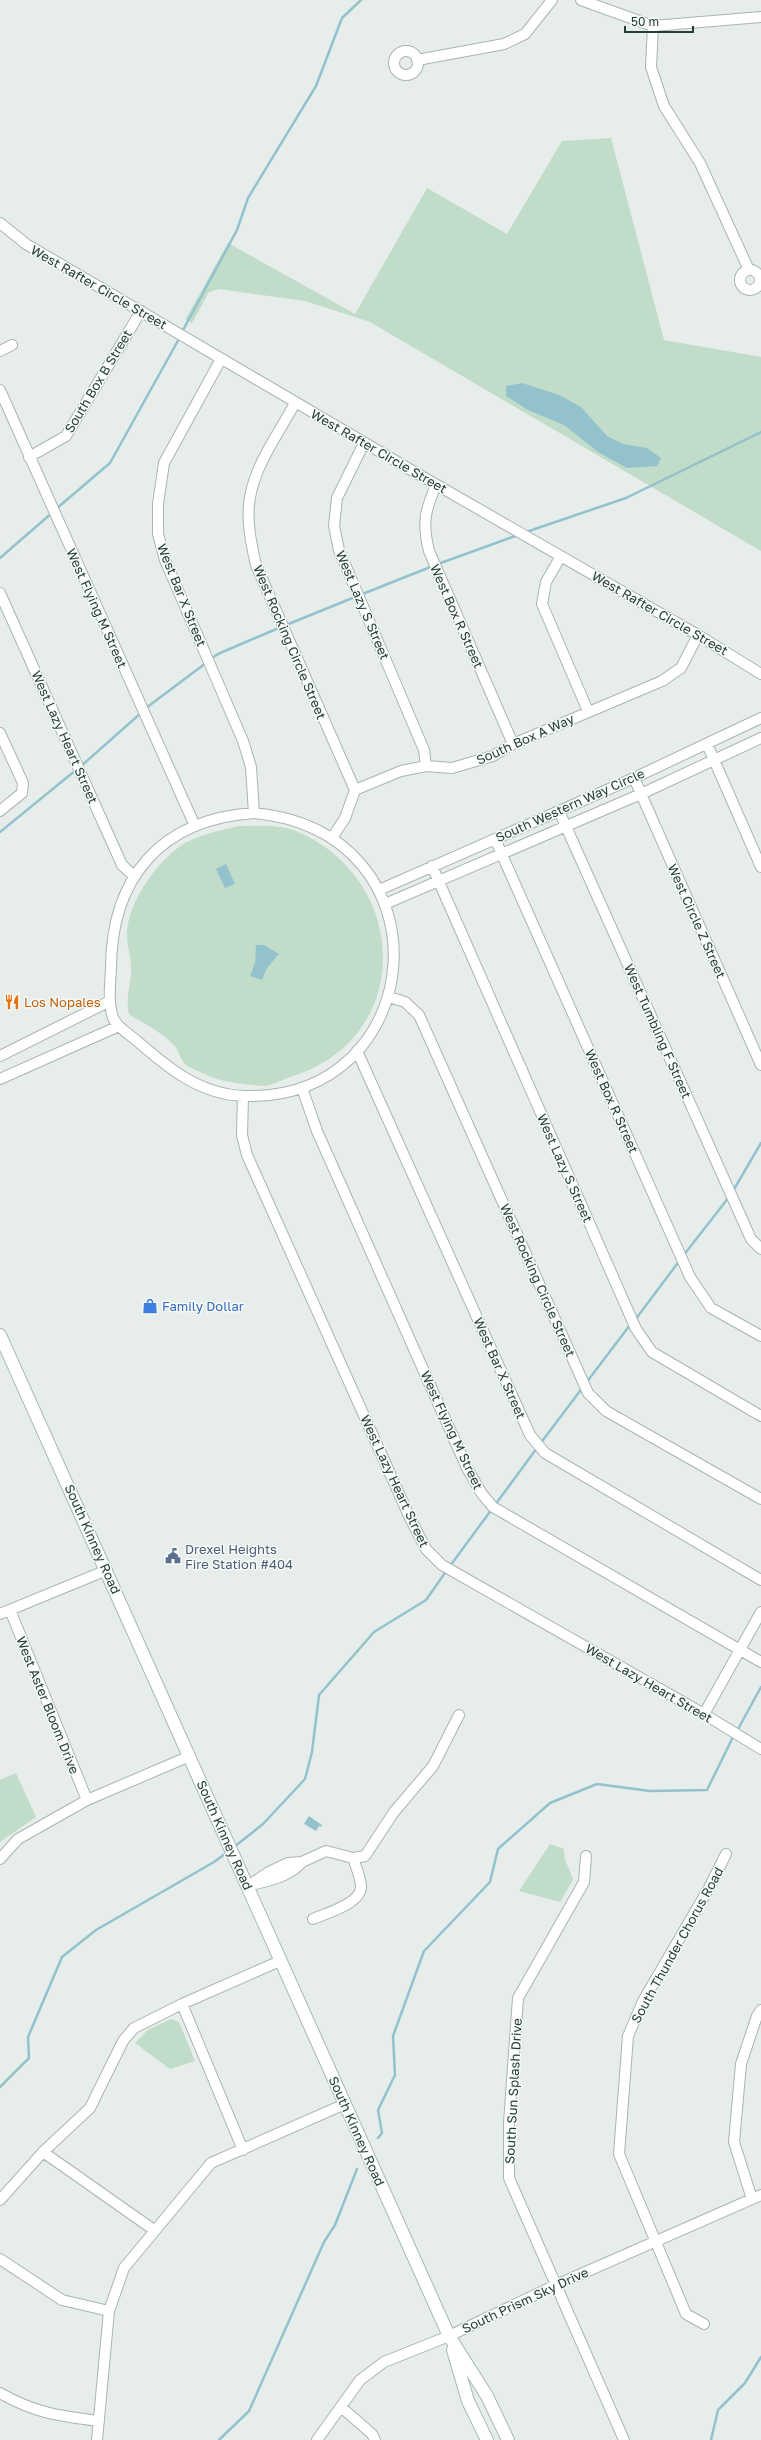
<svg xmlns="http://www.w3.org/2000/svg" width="761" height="2440" font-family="'Golos Text',sans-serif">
  <rect width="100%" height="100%" fill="#e6edea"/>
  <path fill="#c1dcc9" d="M611,138L664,340L761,357V551L370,322L305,301L219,289L209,292L192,323L185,320L228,243L355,314L427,188L507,234L562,141Z
    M239,826C257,826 278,824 296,831C410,879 415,1037 293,1076C284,1079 273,1085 264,1086C254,1086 226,1082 217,1079C208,1075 190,1069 184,1063C180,1057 178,1049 173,1044C166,1037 153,1028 144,1023C139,1019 134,1019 129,1014C125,997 132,983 131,966C131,956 127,946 127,936C126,904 159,857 187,842C203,834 221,830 239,826Z
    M16,1773L36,1817L0,1842V1780Z
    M550,1844L564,1849C563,1861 570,1868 573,1880L560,1902L519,1891Z
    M171,2019L179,2022L195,2061L170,2069L135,2043L148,2030Z"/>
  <path fill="#93c2cd" d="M522,383L559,395L581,407L607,436L623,444L647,448L661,458L657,466L627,468L598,452L564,425L528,410L506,396V386Z
    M226,864L235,884L225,888L216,869Z
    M256,945H264L279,954L267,968L262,980L250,976L255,963Z
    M309,1816L322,1825L321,1827L319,1826L316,1831L304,1824Z"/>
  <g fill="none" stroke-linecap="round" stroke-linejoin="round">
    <path stroke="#93c2cd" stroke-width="2.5" d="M182,332L237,230L248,198L316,86L342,18L361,0
      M56,509L110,463L180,337
      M526,532L626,498L761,432
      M0,558L53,512
      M438,564L518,535
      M360,595L433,566
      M286,625L355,597
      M211,659L218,654L281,627
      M146,708L206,663
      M80,767L141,713
      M0,832L76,770
      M733,1191L761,1143
      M683,1256L729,1197
      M635,1320L680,1260
      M586,1383L630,1325
      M540,1444L583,1387
      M495,1505L537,1448
      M450,1566L492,1509
      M737,1731L761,1687
      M234,1847L263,1824L305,1779L312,1752L319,1695L374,1632L426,1600L447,1570
      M0,2087L29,2058L28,2037L62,1957L96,1930L214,1862L229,1851
      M378,2138L382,2133L378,2110L395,2075L393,2036L424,1951L490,1882L498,1849L550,1803L597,1784L650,1791L707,1790L734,1735
      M219,2440L249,2411L324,2242L335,2225L357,2169
      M711,2440L718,2410L745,2383L761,2357"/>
    <defs>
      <path id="minor" d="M581,0L653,26L761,17
        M653,26L651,67L664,106L700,163L749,270
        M394 63a12 12 0 1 1 24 0a12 12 0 1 1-24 0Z
        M417,60L504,44L525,34L552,0
        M0,223L26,244L423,477L698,635L761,674
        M740 280a10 10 0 1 1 20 0a10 10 0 1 1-20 0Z
        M0,351L12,345
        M221,359L164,463L158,504V534L165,560L243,741L251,767L254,813
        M0,390L195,826
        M295,403C279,433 256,463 250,497C246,520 251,543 256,565L355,790
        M364,443L337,498L334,526L339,550L424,750L426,766
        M29,457L66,436L141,311
        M436,485C425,511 422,523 429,551L513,744
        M561,556L546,582L542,604L588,711
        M0,593L122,865L134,876
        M0,733L23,783L22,793L0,811
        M707,744L761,867
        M634,778L761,1065
        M559,811L751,1239L761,1249
        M254,813C453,832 430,1101 245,1096C200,1095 168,1068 136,1040C129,1034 117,1027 113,1018C108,1003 110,985 111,969C111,878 161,819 254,813Z
        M332,838L345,818L355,790L401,771L426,766L452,768L493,756L513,744L662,681L681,668L698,635
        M495,839L690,1277L711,1308L761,1336
        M432,866L636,1329L652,1352L761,1416
        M379,890L634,778L761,718
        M385,904L641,794L761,738
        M389,997L405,1002L419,1015L588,1393L606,1411L761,1499
        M357,1051L530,1435L545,1453L761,1580
        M0,1056L110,1001
        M0,1079L119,1026
        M302,1088L317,1131L467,1468L482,1494L493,1507L761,1662
        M243,1096L242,1135L247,1155L410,1518L426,1549L442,1565L704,1714L761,1749
        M10,1610L87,1800
        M0,1614L107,1570
        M704,1714L761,1612
        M586,1856L584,1882L518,1998L509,2123V2178L624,2440
        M0,1859L18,1839L87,1800L190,1756
        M255,1884C272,1880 290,1876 302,1862
        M248,1886L269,1872L288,1863L302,1862L326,1851L353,1858L365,1856L394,1812L433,1766L459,1715
        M313,1919C327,1913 363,1903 361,1885C360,1876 356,1867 353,1858
        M182,2004L243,2150
        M43,2152L154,2230
        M752,2199L734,2142L741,2064L757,2016L761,2010
        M0,2200L43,2152L90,2108L123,2041L134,2028L182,2004L280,1961
        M0,2259L62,2300L109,2311
        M704,2324L686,2314L619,2154L628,2036L643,2001L709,1888L726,1854
        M0,2393C35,2413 59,2416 99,2421
        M341,2407L372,2434L375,2440
        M97,2440L109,2311L124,2268L211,2163L345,2104
        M317,2440L360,2380L384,2362L449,2336L556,2285L761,2195"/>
      <path id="secondary" d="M0,1335L449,2336L487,2396L508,2440
        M453,2350L468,2401L487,2440"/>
    </defs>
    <use href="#minor" stroke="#a9b5b1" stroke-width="12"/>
    <use href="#secondary" stroke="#a5b8b2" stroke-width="14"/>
    <use href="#minor" stroke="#fff" stroke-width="10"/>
    <use href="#secondary" stroke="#fff" stroke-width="12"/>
  </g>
  <defs>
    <symbol id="restaurant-bare" viewBox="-9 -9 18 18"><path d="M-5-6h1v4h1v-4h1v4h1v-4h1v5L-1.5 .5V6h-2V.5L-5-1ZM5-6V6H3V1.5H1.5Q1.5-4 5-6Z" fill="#e8710a" stroke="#f6faf8" stroke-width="2.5" paint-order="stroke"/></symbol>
    <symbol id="shop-bare" viewBox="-9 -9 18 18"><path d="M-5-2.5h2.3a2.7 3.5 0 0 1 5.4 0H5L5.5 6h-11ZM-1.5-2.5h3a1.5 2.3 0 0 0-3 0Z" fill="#3f7fe0" stroke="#f6faf8" stroke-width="2.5" paint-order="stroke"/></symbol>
    <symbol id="civic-bare" viewBox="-9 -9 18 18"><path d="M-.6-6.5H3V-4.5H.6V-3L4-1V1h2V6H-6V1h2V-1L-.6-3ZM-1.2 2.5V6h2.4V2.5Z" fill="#5c6f8a" stroke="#f6faf8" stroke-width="2.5" paint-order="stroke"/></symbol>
  </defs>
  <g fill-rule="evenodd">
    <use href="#restaurant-bare" x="1" y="991" width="22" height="22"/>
    <use href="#shop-bare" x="139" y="1295" width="22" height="22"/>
    <use href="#civic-bare" x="162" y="1545" width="22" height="22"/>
  </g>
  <g text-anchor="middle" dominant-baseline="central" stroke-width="3" stroke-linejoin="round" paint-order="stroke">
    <g font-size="13" fill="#263e39" stroke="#f6faf8">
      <text transform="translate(99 287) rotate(30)">West Rafter Circle Street</text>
      <text transform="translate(98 381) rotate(-59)">South Box B Street</text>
      <text transform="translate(379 451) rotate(30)">West Rafter Circle Street</text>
      <text transform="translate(182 595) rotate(68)">West Bar X Street</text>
      <text transform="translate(363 605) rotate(67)">West Lazy S Street</text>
      <text transform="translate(97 608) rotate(66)">West Flying M Street</text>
      <text transform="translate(660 613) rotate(30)">West Rafter Circle Street</text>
      <text transform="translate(457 616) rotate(66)">West Box R Street</text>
      <text transform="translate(290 642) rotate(67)">West Rocking Circle Street</text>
      <text transform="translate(65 737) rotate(66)">West Lazy Heart Street</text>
      <text transform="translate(525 739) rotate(-24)">South Box A Way</text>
      <text transform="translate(570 805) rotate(-24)">South Western Way Circle</text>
      <text transform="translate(697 921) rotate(66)">West Circle Z Street</text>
      <text transform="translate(658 1031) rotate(66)">West Tumbling F Street</text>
      <text transform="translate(612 1101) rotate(66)">West Box R Street</text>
      <text transform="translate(565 1168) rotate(66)">West Lazy S Street</text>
      <text transform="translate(538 1280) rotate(66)">West Rocking Circle Street</text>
      <text transform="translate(500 1368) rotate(66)">West Bar X Street</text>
      <text transform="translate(452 1430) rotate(65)">West Flying M Street</text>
      <text transform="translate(395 1481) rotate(65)">West Lazy Heart Street</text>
      <text transform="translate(93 1539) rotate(66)">South Kinney Road</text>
      <text transform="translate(649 1683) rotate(30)">West Lazy Heart Street</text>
      <text transform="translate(48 1705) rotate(68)">West Aster Bloom Drive</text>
      <text transform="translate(225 1835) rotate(66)">South Kinney Road</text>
      <text transform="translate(677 1945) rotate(-61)">South Thunder Chorus Road</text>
      <text transform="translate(513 2091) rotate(-87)">South Sun Splash Drive</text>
      <text transform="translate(357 2131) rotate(66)">South Kinney Road</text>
      <text transform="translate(525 2300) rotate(-25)">South Prism Sky Drive</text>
    </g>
    <g font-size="13" fill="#c56008" stroke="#f6faf8" text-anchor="start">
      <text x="24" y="1002">Los Nopales</text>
    </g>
    <g font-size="13" fill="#366cbe" stroke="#f6faf8" text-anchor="start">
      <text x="162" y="1306">Family Dollar</text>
    </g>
    <g font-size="13" fill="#4e5e75" stroke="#f6faf8" text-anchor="start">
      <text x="185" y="1549">Drexel Heights<tspan x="185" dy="15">Fire Station #404</tspan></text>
    </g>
  </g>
  <path d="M625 26v6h68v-6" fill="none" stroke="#263e39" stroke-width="2"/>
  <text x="631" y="26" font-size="12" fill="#263e39" stroke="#f6faf8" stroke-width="3" paint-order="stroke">50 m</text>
</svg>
